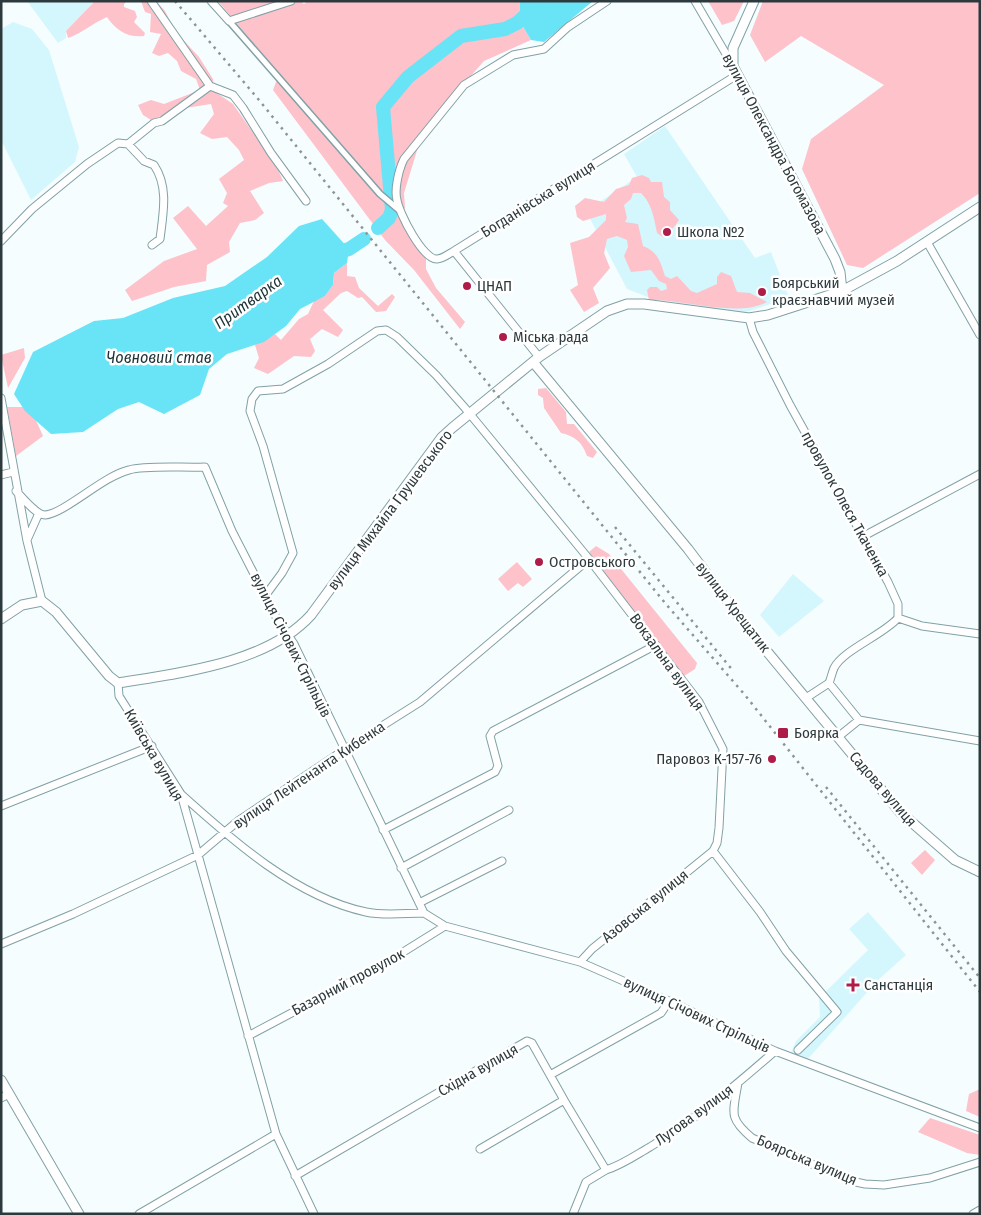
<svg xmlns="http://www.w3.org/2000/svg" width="981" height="1215" font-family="'Fira Sans Condensed',sans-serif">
  <rect width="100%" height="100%" fill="#f6fdfe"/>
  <path fill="#d4f7fd" d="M27,1H95L66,31V38L58,43Z
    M13,22L32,29L49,50L79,147L75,162L31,200L1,140V29Z
    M665,126L755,258L771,252L789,298L743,313L653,299L627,289L586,211L637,177L624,154Z
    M793,574L824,601L779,637L760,615Z
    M868,912L906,955L878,980L807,1060L790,1055L796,1041L820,1017L819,998L868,950L849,929Z"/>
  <path fill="#fdc2ca" d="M95,1H127L124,4V7L135,11L137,17L134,22L145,33L144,36C127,38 116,30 107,17C93,23 82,33 68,38L66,31Z
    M141,1H156L165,11L176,32L199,57L213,79L214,91L233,104L276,165L283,181L269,183L250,191L264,213L255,220L240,223L229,242L230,252L207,265L206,281L174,287L132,301L125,290L164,261L197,249L173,218L188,206L206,226L228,206L223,203L227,193L219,179L244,160L239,150L227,137L212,139L200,133L214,114L211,104L179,109L151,120L143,115L138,105L151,100L164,104L200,90L196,79L181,71L177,61L168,53L159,56L152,53L161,34L150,32L151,14L145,12Z
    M218,1H300L304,4L308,1H520L519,20L531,40L484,61L415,139L419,144L404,193L405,208L399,217L426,258V269L436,288L465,322L460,329L414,270L385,240L273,90L279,74Z
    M708,1H744L734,21L722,25Z
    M763,1H980V193L863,268L847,265L802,169L811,139L884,85L801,36L765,62L750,35Z
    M642,175L649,178L651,182H662L664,197L670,202V210L679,220L675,226L663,237L657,233C654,218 652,204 641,193H633L631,199L624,205L627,218L625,222L638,224L643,246C658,252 660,261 665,276L671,279L677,276L691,291L697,293L717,284V277L721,272L731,276L737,292L750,293L767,302C736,318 684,299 649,300L647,290L650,287H657L661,291L667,289L666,284L659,281L651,270L631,272L624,256L628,247L627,240L617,236L607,239L604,253L610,268L593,288L599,303L584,312L570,290L578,285L570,243L589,237L606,220V214L583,221L577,217L575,206L585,198L604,202L616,189L629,185L632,178Z
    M347,263V276L355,277L359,288L378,306L392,294L395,297L386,311L376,312L362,297L358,298L347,291L341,293L323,310L343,330L338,337L322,329L310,339L315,351L311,357L294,356L268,374L254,368L259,358L255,345L275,334L281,340L299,319L308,314L314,301L325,296L333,285L334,273Z
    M24,348L25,358L8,388L1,355Z
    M546,388L566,412L567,424H574L597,452L593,458L587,456C582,442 575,436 561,433L544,408L543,398L538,395V389Z
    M7,407H30L43,436L16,456Z
    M596,546L609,554L697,663L695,669L684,676L589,552Z
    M517,562L532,579L523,587L518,583L508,591L498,579Z
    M925,850L935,860L922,875L911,863Z
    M980,1089V1117L966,1111L969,1094Z
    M930,1118L980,1135V1155L967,1153L918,1132Z"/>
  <path fill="#69e3f6" d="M520,1H593L544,42L531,40L519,20Z
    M322,219L349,249L347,263L334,273L333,285L325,296L300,309L286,326L264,342L227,354L209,369L200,395L164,414L139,402L118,409L83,432L51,434L25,411L14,394L33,352L94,321L123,318L173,298L225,286L267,257L299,226Z"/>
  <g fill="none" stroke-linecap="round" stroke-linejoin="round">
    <path stroke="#69e3f6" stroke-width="14" d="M378,228L389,218L392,210L383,107L408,77L461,36L505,29L517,23L542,1
      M332,254L349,249L364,239"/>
    <defs>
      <path id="pedestrian" d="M229,21L380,194L399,210"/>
      <path id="minor" d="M151,1L210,86L233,95L243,108L271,153L306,201
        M211,1L229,21L291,1
        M695,1L733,66
        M128,144L144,161L154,165C169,187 163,214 160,239L152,245
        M1,241L32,209L87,164L118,143L128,144L154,123L162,121L210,86
        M927,242L980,335
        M454,251C449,254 442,259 437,259C423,260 399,213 397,200C394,189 399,169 404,159L464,85L513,55L544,49L568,27L607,1
        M749,318L753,332L790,405L888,582L898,604V618
        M539,357L454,251L737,75
        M1,398L27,541L42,601
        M1,475L13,472
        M16,491C22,497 36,515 45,515C64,514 103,476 129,470C146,465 185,468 205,467L232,531L276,617L294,644L424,913L445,926L580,962L669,1001L775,1051L980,1128
        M862,537L980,474
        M27,540L39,513
        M265,596L282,573L293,553L263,446L250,411L252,399L258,391L283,389L328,364L377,331L386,330L397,337L436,375L465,408L589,559L699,702L723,749L719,828L717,843L713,851L760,912L786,951L837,1012L798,1050
        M898,618L922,626L980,634
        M118,683L119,696L181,794L276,1134L314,1214
        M829,683C831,678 832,673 834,668C843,650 883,635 898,618
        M806,698L829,683L859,720
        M838,737L859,720L980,741
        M181,794C233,841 296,897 366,912C384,916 406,913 424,913
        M1,806L152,746
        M383,830L495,772L498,766L490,736L493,731L656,645
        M401,868L509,810
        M419,903L502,861
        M1,944L73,914L198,855L238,821L344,750L420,702L589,559
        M580,962L592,949L713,851
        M248,1036L384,964L445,926
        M550,1075L564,1100
        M738,1083C733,1113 728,1118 752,1138L851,1181L865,1184L884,1185L930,1178L980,1162
        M1,1098L9,1094
        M480,1149L564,1100L606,1170L586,1182L573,1214
        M606,1170C622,1165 636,1155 650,1147C696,1119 735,1086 775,1051
        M295,1176L527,1041L532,1043L550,1075L661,1013L669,1001
        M139,1214L276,1134
        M973,1214L980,1210"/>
      <path id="tertiary" d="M754,1L733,48V66L835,259L840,272L842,291
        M533,362L688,549L750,631L900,812L955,860L980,872
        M1,619L22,605L42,601L56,612L109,676L118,683C180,673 268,663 311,615L442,437L452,428L539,357L607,311L627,304H644L749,318L768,315L842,291L897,261L980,207
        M1,1080L79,1214"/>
    </defs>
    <use href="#pedestrian" stroke="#81a1a6" stroke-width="8"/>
    <use href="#minor" stroke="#81a1a6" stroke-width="9"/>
    <use href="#tertiary" stroke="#81a1a6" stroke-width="11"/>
    <use href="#pedestrian" stroke="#fff" stroke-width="5"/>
    <use href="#minor" stroke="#fff" stroke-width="7"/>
    <use href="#tertiary" stroke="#fff" stroke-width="9"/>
    <path stroke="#8b9597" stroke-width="2.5" stroke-dasharray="2.5 5" stroke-linecap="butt" d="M175,1L259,100L665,603L745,695L980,992
      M615,527L734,672
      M826,787L980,978"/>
  </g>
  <g fill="#ae1c49" stroke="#fff" stroke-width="2">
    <circle cx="667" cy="232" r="5"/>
    <circle cx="467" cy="286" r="5"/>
    <circle cx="762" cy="292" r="5"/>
    <circle cx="503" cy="337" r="5"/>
    <circle cx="539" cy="562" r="5"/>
    <rect x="777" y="727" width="12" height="12" rx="2.5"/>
    <circle cx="772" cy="759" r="5"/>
    <path d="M850.5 977.5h5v5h5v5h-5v5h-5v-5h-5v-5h5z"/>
  </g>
  <g text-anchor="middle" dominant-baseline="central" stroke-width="5" stroke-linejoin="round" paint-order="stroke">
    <g font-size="15" fill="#2d3a3d" stroke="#fff">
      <text transform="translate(774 144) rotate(62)">вулиця Олександра Богомазова</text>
      <text transform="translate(538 199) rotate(-32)">Богданівська вулиця</text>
      <text transform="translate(845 504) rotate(61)">провулок Олеся Ткаченка</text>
      <text transform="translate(390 510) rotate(-53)">вулиця Михайла Грушевського</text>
      <text transform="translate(733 607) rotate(52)">вулиця Хрещатик</text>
      <text transform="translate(291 645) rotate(63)">вулиця Січових Стрільців</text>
      <text transform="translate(667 662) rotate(54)">Вокзальна вулиця</text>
      <text transform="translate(154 755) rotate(60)">Київська вулиця</text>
      <text transform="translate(309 775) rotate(-34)">вулиця Лейтенанта Кибенка</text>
      <text transform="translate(883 789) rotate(49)">Садова вулиця</text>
      <text transform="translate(645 906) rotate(-39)">Азовська вулиця</text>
      <text transform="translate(348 982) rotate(-28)">Базарний провулок</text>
      <text transform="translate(697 1015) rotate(25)">вулиця Січових Стрільців</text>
      <text transform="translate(478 1070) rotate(-30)">Східна вулиця</text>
      <text transform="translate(694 1115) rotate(-36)">Лугова вулиця</text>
      <text transform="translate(807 1160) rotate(23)">Боярська вулиця</text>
    </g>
    <g font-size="15" fill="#2d3a3d" stroke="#fff" text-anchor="start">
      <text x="677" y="232">Школа №2</text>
      <text x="772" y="283">Боярський<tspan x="772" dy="17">краєзнавчий музей</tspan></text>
      <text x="477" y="286">ЦНАП</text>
      <text x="513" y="337">Міська рада</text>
      <text x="549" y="562">Островського</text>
      <text x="794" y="733">Боярка</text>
      <text x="762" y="759" text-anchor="end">Паровоз К-157-76</text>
      <text x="864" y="985">Санстанція</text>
    </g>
    <g font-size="16" font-style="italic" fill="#1d3236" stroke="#fff">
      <text transform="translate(248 302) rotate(-36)">Притварка</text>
      <text x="159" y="357">Човновий став</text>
    </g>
  </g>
  <rect width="981" height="1215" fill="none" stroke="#2d3a3d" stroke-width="5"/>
</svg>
